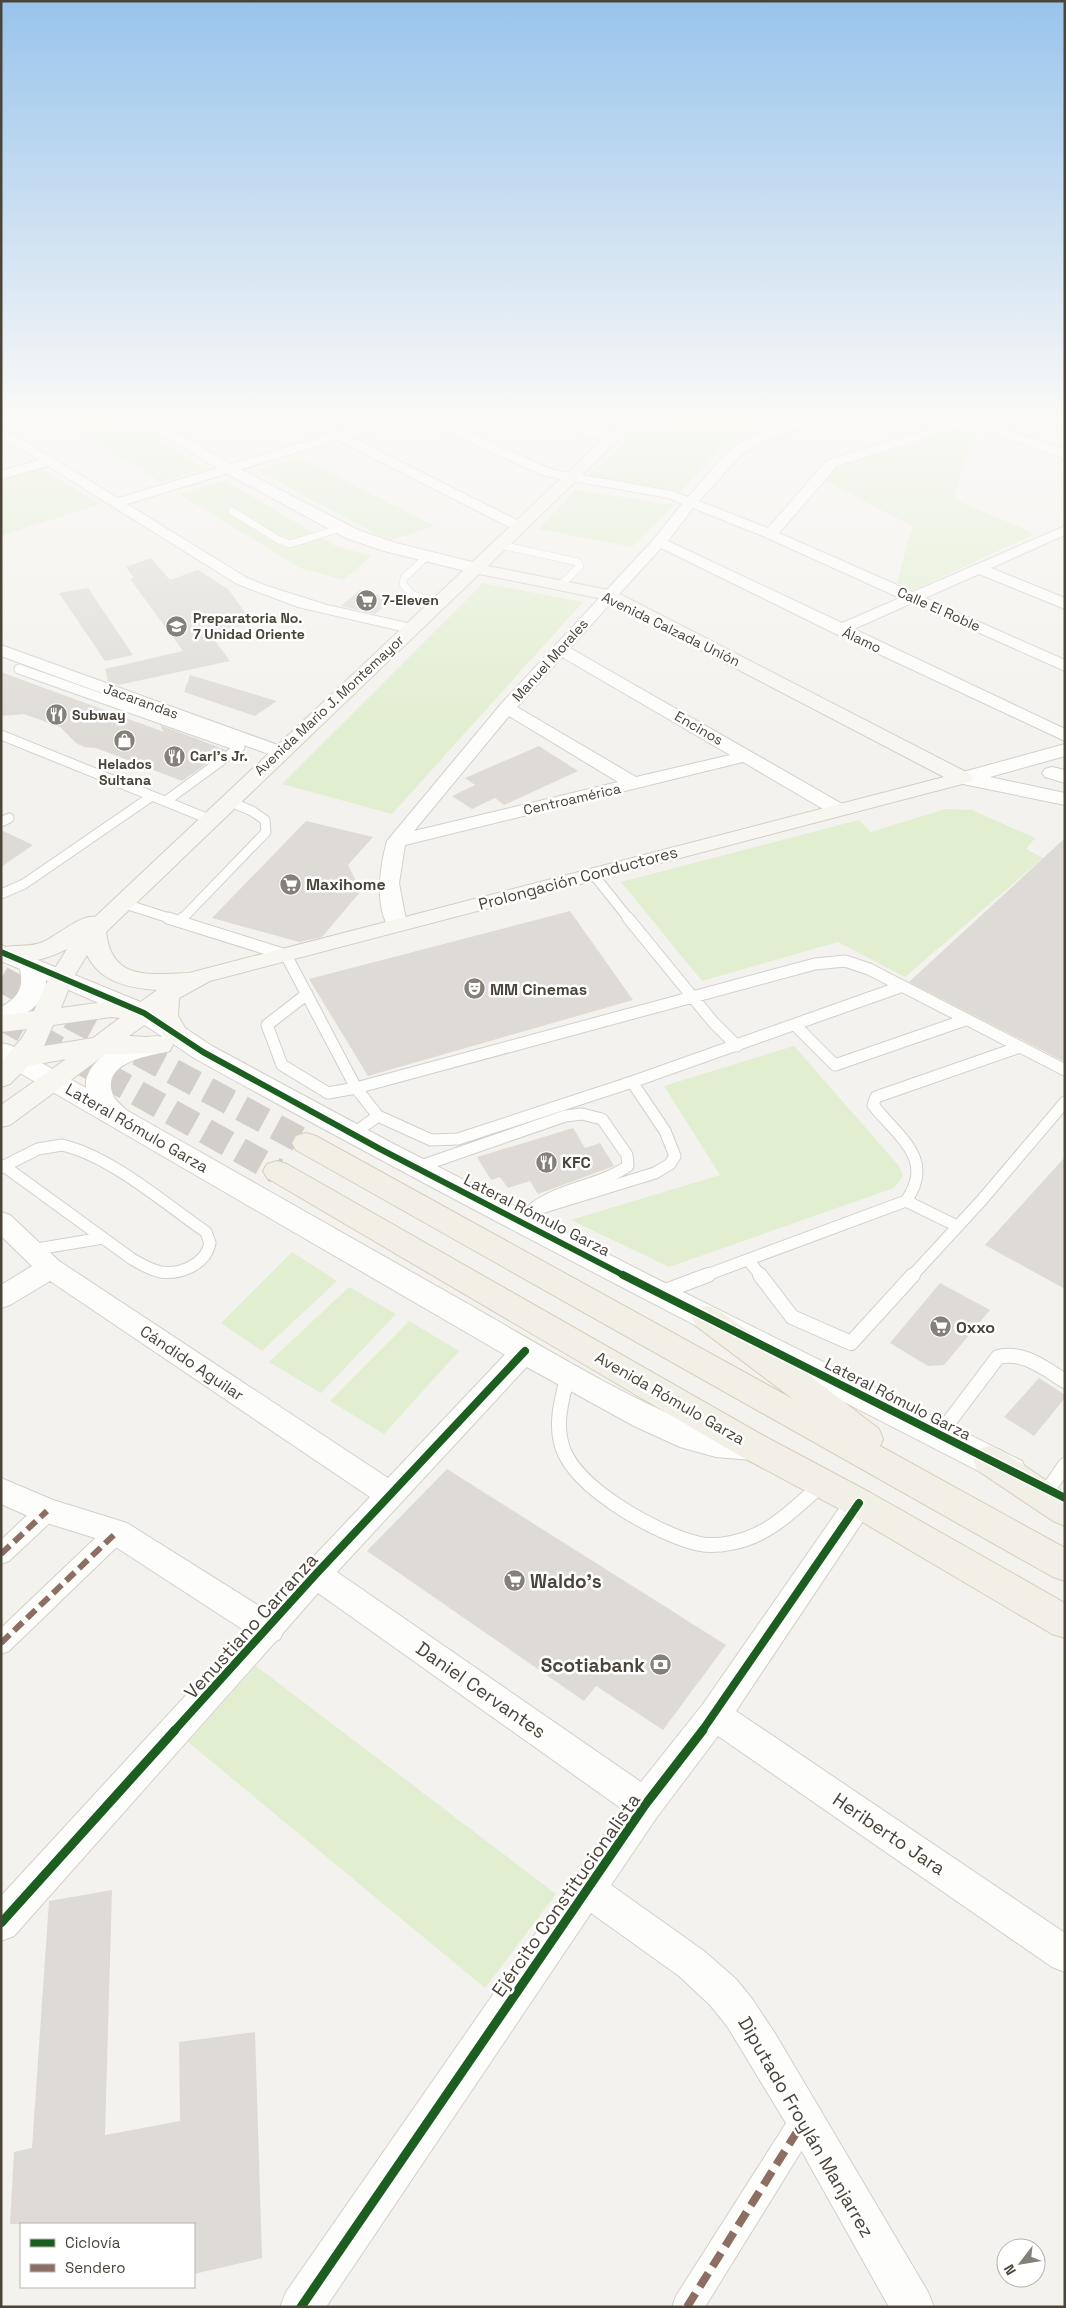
<svg xmlns="http://www.w3.org/2000/svg" width="1066" height="2308" font-family="'Space Grotesk',sans-serif">
  <rect width="100%" height="100%" fill="#f4f2ee"/>
  <path fill="#e1eecf" d="M52,415H115L205,468L161,482Z
    M665,415H811L763,428L730,440L680,492L587,476L637,431Z
    M968,425L974,427L954,499L1035,534L914,590L897,583L912,526L823,480L830,468L848,460Z
    M301,458L434,526L389,541L257,470Z
    M41,468L100,504L1,536V479Z
    M224,480L336,546L371,556L344,580L300,568L179,494Z
    M576,490L674,505L632,547L538,529Z
    M483,583L583,602L392,814L282,784Z
    M945,809L972,810L1035,838L1026,849L1043,858L905,977L838,942L702,981L621,882L859,820L871,832Z
    M794,1046L899,1166L903,1176L894,1188L669,1267L571,1220L720,1175L664,1086Z
    M292,1252L337,1281L262,1351L221,1323Z
    M349,1287L396,1314L321,1393L269,1362Z
    M409,1321L459,1351L384,1434L330,1401Z
    M256,1666L556,1894L485,1988L188,1742Z"/>
  <path fill="#dedbd6" d="M151,558L170,580L198,570L228,589L253,623L209,633L230,661L118,685L108,682L105,669L183,651L130,579L134,578L126,567Z
    M88,588L133,655L105,661L59,593Z
    M360,590L394,599L375,614L341,606Z
    M1,672L164,732L160,725L226,750L182,781L96,748L84,747L76,743L60,727L24,714L1,716Z
    M190,675L277,701L255,716L184,692Z
    M539,746L578,771L504,805L495,798L472,809L452,796L475,785L465,778Z
    M306,821L373,837L348,865L361,891L322,937L299,942L212,918Z
    M1,830L33,845L1,867Z
    M1065,838V1062L909,982Z
    M570,911L633,1000L368,1076L309,979Z
    M573,1128L585,1148L600,1143L614,1166L538,1194L530,1181L508,1188L500,1177L491,1180L477,1157Z
    M1065,1157V1289L985,1245Z
    M940,1283L990,1310L944,1365L928,1366L890,1343Z
    M1039,1378L1065,1395V1398L1034,1436L1004,1417Z
    M447,1469L726,1645L663,1730L596,1686L584,1701L367,1551Z
    M112,1890L105,2135L180,2121L179,2042L255,2032L262,2258L194,2274V2224H10L14,2152L32,2148L49,1901Z"/>
  <g fill="none" stroke-linecap="round" stroke-linejoin="round">
    <path stroke="#d2cfca" stroke-width="26" stroke-dasharray="26 13" stroke-linecap="butt" d="M1,979L306,1143
      M1,1017L277,1171"/>
    <defs>
      <path id="service-far3" d="M573,427L604,419L629,425
        M232,511L279,540L290,544L341,528
        M501,545L578,562L580,566L561,585
        M427,556L404,578L403,584L411,594L438,602"/>
      <path id="service-far2" d="M19,669L240,747L166,801
        M1,735L209,819
        M1,822L9,818
        M593,874L629,919
        M1,894L24,884L152,796
        M122,903L172,919
        M182,919L266,832L265,820L252,811L228,801"/>
      <path id="service-far1" d="M168,918L286,955L356,1088L815,964L845,961L869,969L1065,1070
        M628,918L713,1022L737,1046
        M181,920L183,918
        M307,994L267,1025L282,1065L328,1093L356,1088L378,1116L431,1140L458,1139L632,1082L665,1131L675,1156L670,1164L655,1173L531,1211L521,1222
        M795,1025L835,1065L965,1020
        M632,1082L900,987
        M353,1134L378,1116
        M62,1145C112,1157 164,1203 206,1232L210,1243C206,1264 181,1275 161,1272C150,1270 141,1264 132,1259L4,1166L38,1149Z
        M418,1167L565,1116L582,1114L602,1119L627,1155L628,1166C599,1186 563,1187 534,1208
        M1,1168L4,1166
        M906,1201L957,1226
        M31,1250L103,1238
        M748,1260L761,1276
        M704,1276L906,1201C936,1159 898,1137 873,1105L876,1097L1020,1047
        M912,1276L981,1201L1065,1102"/>
      <path id="service" d="M760,1275L792,1317L851,1343L913,1275
        M660,1293L708,1275
        M568,1374C562,1399 554,1424 563,1449C578,1490 659,1535 700,1544C710,1546 721,1545 731,1543C769,1536 794,1509 822,1484
        M939,1435L998,1357C1024,1351 1044,1368 1065,1381
        M1048,1490L1065,1465"/>
      <path id="pedestrian" d="M47,1502L55,1504L58,1511L55,1518L9,1561L1,1564V1540L39,1504Z
        M117,1522L125,1525L128,1532L125,1539L9,1651L1,1654V1628L109,1525Z
        M805,2105L815,2109L819,2119L815,2129L705,2307H672L676,2296L795,2109Z"/>
      <path id="minor" d="M292,415H309L341,432L395,415H430L553,470L672,491L688,497C703,481 716,462 733,448C756,429 810,415 839,415L770,439L743,453L699,501L768,528L827,460L957,421L950,415H966L1065,450V459L969,425L837,466L779,533L913,592L1065,526V535L991,568L1065,598V609L979,574L925,598L1065,660V671L912,603L854,629L1065,729V741L834,633L661,548L570,648L844,805L846,809L844,813H830L743,762L405,845L399,883L407,925L404,929L397,931L390,929C374,907 380,866 387,841L501,704L654,539L682,504L669,498L545,476L414,418L351,437L525,524L527,527L525,530H515L338,440L127,504L247,578L267,586L327,605L416,625L418,628L416,631L410,633L298,607L237,584L48,466L1,479V471L39,460L1,437V427L118,498L328,435ZM693,508L765,537L900,598L842,623L668,541ZM562,657L730,755L636,777L517,707ZM509,716L618,782L414,831Z
        M540,415H558L615,437L616,440L615,443H605Z
        M1,645L286,748L289,752L286,756H274L1,656Z
        M1,1212L10,1215L59,1261L388,1478L516,1343L525,1340L534,1343L538,1351L534,1359L337,1572L641,1782L703,1704L849,1494L859,1490L869,1494L874,1503L869,1512L736,1711L1065,1933V1972L1052,1967L718,1736L657,1817L611,1885L704,1951L736,1979L753,2000L776,2035L928,2292L934,2307H889L787,2125L727,2026L710,2005L679,1976L591,1913L326,2307H280L286,2292L622,1809L318,1593L283,1633L280,1639L276,1641L14,1936L1,1941V1896L245,1631L108,1542L37,1520L1,1504V1478L53,1500L127,1523L264,1609L370,1497L50,1281L10,1305L1,1308V1285L32,1266L1,1236Z"/>
      <path id="tertiary" d="M129,415H147L234,466L358,530L396,543L480,564L483,568L480,572L474,573L384,551L346,538L224,472Z
        M1065,744V756L990,777L1065,793V805L963,784L956,782L953,778L956,774Z
        M1052,767L1065,770V783L1045,777L1042,773L1045,769Z
        M1,945L153,1007L212,1046L390,1142L651,1276L1022,1461L1027,1471L1022,1481L1010,1485L998,1481C729,1343 459,1205 194,1058L172,1043L173,1045L169,1051C149,1056 100,1062 113,1095C115,1101 122,1105 126,1110C241,1175 355,1240 470,1305C542,1346 617,1393 693,1424C716,1433 741,1428 764,1436L768,1446L764,1456L752,1460L716,1457L680,1447L634,1426L514,1360L1,1062V1043L10,1045L86,1088C82,1057 138,1032 163,1037L135,1019L46,980C47,1005 22,1018 1,1024V1007C18,998 24,988 20,969L1,961Z"/>
      <path id="secondary" d="M635,415H652L615,443L488,566L614,591L970,774L973,778L970,782L210,981L179,998L178,1016L190,1036L186,1042L173,1043L170,1051L161,1053L106,1054L10,1125L1,1127V1105L66,1059L28,1066L10,1084L1,1087V1062L22,1038L27,1029L1,1032V1016L34,1011L49,978L67,949C47,959 23,966 1,960V948C15,944 29,948 43,942C57,936 80,915 95,917L605,437ZM479,574L603,599L944,777L189,973C150,974 112,982 106,932ZM87,955C100,982 129,988 157,990L138,1004L111,1001L61,1008L73,978ZM111,1017L120,1018L93,1038L44,1046L53,1025ZM154,1018L165,1038L129,1036L153,1019Z"/>
      <path id="primary" d="M306,1133L316,1136L793,1399L696,1326L692,1318L696,1310L707,1306L718,1310L779,1352L879,1429L883,1439L880,1446L1065,1548V1581L1053,1577L296,1150L292,1143L296,1136Z
        M277,1161L287,1164L764,1436L871,1493L1065,1603V1638L1052,1634L847,1513L740,1456L267,1178L263,1171L267,1164Z
        M989,1446L1001,1450L1065,1493V1526L1053,1521L977,1470L973,1460L977,1450Z"/>
    </defs>
    <use href="#service-far3" stroke="#d2d0cb" stroke-width="8"/>
    <use href="#service-far2" stroke="#d2d0cb" stroke-width="11"/>
    <use href="#service-far1" stroke="#d2d0cb" stroke-width="13"/>
    <use href="#service" stroke="#d2d0cb" stroke-width="16"/>
    <use href="#pedestrian" stroke="#d2d0cb" stroke-width="2"/>
    <use href="#minor" stroke="#d2d0cb" stroke-width="2"/>
    <use href="#tertiary" stroke="#d2d0cb" stroke-width="2"/>
    <use href="#secondary" stroke="#d3cfc5" stroke-width="2"/>
    <use href="#primary" stroke="#d6cebb" stroke-width="2"/>
    <use href="#service-far3" stroke="#fdfdfc" stroke-width="7"/>
    <use href="#service-far2" stroke="#fdfdfc" stroke-width="9"/>
    <use href="#service-far1" stroke="#fdfdfc" stroke-width="11"/>
    <use href="#service" stroke="#fdfdfc" stroke-width="14"/>
    <use href="#pedestrian" fill="#fdfdfc" fill-rule="evenodd"/>
    <use href="#minor" fill="#fdfdfc" fill-rule="evenodd"/>
    <use href="#tertiary" fill="#fdfdfc" fill-rule="evenodd"/>
    <use href="#secondary" fill="#f7f6f1" fill-rule="evenodd"/>
    <use href="#primary" fill="#f2efe6" fill-rule="evenodd"/>
    <path stroke="#8d6e63" stroke-width="6" stroke-dasharray="12 6" stroke-linecap="butt" d="M1,1554L47,1511
      M1,1643L117,1532"/>
    <path stroke="#8d6e63" stroke-width="8" stroke-dasharray="16 8" stroke-linecap="butt" d="M687,2307L805,2119"/>
    <defs>
      <path id="cycleway-far2" d="M1,952L144,1013L203,1052L380,1149L625,1276"/>
      <path id="cycleway-far1" d="M623,1275L1065,1498
        M174,1731L316,1574L525,1351
        M702,1731L859,1503"/>
      <path id="cycleway" d="M1,1923L175,1730
        M301,2307L645,1805L703,1730"/>
    </defs>
    <use href="#cycleway-far2" stroke="#fff" stroke-width="9"/>
    <use href="#cycleway-far1" stroke="#fff" stroke-width="11"/>
    <use href="#cycleway" stroke="#fff" stroke-width="12"/>
    <use href="#cycleway-far2" stroke="#1b5e20" stroke-width="6"/>
    <use href="#cycleway-far1" stroke="#1b5e20" stroke-width="8"/>
    <use href="#cycleway" stroke="#1b5e20" stroke-width="9"/>
  </g>
  <linearGradient id="sky" x2="0" y2="1"><stop stop-color="#98c4ec"/><stop offset="0.56" stop-color="#faf9f7"/><stop offset="1" stop-color="#faf9f7" stop-opacity="0"/></linearGradient>
  <rect width="1066" height="739" fill="url(#sky)"/>
  <defs>
    <symbol id="supermarket-disc" viewBox="-11 -11 22 22"><circle r="9.5" fill="#868178" stroke="#fff"/><path d="M-6-5.5h2.5l.6 2H6L4.5 2H-2.5L-4.4-4H-6ZM-1.5 3.2a1.3 1.3 0 1 0 .1 0ZM3 3.2a1.3 1.3 0 1 0 .1 0Z" fill="#fff"/></symbol>
    <symbol id="school-disc" viewBox="-11 -11 22 22"><circle r="9.5" fill="#868178" stroke="#fff"/><path d="M0-5L7-2L0 1L-7-2ZM-4 1L0 2.5L4 1V4Q0 6-4 4Z" fill="#fff"/></symbol>
    <symbol id="restaurant-disc" viewBox="-11 -11 22 22"><circle r="9.5" fill="#868178" stroke="#fff"/><path d="M-5-6h1v4h1v-4h1v4h1v-4h1v5L-1.5 .5V6h-2V.5L-5-1ZM5-6V6H3V1.5H1.5Q1.5-4 5-6Z" fill="#fff"/></symbol>
    <symbol id="shop-disc" viewBox="-11 -11 22 22"><circle r="9.5" fill="#868178" stroke="#fff"/><path d="M-5-2.5h2.3a2.7 3.5 0 0 1 5.4 0H5L5.5 6h-11ZM-1.5-2.5h3a1.5 2.3 0 0 0-3 0Z" fill="#fff"/></symbol>
    <symbol id="theatre-disc" viewBox="-11 -11 22 22"><circle r="9.5" fill="#868178" stroke="#fff"/><path d="M-5-5.5Q0-4 5-5.5V0Q5 5 0 6Q-5 5-5 0ZM-3.3-2.5H-1v1.5H-3.3ZM1-2.5H3.3v1.5H1ZM-2.8 1Q0 5.5 2.8 1Z" fill="#fff"/></symbol>
    <symbol id="bank-disc" viewBox="-11 -11 22 22"><circle r="9.5" fill="#868178" stroke="#fff"/><path d="M-6-4H6V4H-6ZM0-2.3a2.3 2.3 0 1 0 0 4.6a2.3 2.3 0 1 0 0-4.6Z" fill="#fff"/></symbol>
  </defs>
  <g fill-rule="evenodd">
    <use href="#supermarket-disc" x="354" y="588" width="25" height="25"/>
    <use href="#school-disc" x="164" y="614" width="25" height="25"/>
    <use href="#restaurant-disc" x="44" y="702" width="25" height="25"/>
    <use href="#shop-disc" x="112" y="728" width="25" height="25"/>
    <use href="#restaurant-disc" x="162" y="744" width="25" height="25"/>
    <use href="#supermarket-disc" x="278" y="872" width="25" height="25"/>
    <use href="#theatre-disc" x="462" y="976" width="25" height="25"/>
    <use href="#restaurant-disc" x="534" y="1150" width="25" height="25"/>
    <use href="#supermarket-disc" x="928" y="1314" width="25" height="25"/>
    <use href="#supermarket-disc" x="502" y="1568" width="25" height="25"/>
    <use href="#bank-disc" x="648" y="1652" width="25" height="25"/>
  </g>
  <g text-anchor="middle" dominant-baseline="central" stroke-width="5" stroke-linejoin="round" paint-order="stroke">
    <g font-size="14" font-weight="bold" fill="#4b4439" stroke="#fff" text-anchor="start">
      <text x="382" y="600">7-Eleven</text>
      <text x="193" y="618">Preparatoria No.<tspan x="193" dy="16">7 Unidad Oriente</tspan></text>
      <text x="72" y="715">Subway</text>
      <text x="190" y="756">Carl's Jr.</text>
      <text x="125" y="764" text-anchor="middle">Helados<tspan x="125" dy="16">Sultana</tspan></text>
    </g>
    <g font-size="14" fill="#4b4439" stroke="#fff">
      <text transform="translate(939 609) rotate(24)">Calle El Roble</text>
      <text transform="translate(671 629) rotate(26)">Avenida Calzada Unión</text>
      <text transform="translate(862 640) rotate(25)">Álamo</text>
      <text transform="translate(550 660) rotate(-48)">Manuel Morales</text>
      <text transform="translate(141 701) rotate(20)">Jacarandas</text>
      <text transform="translate(329 705) rotate(-43)">Avenida Mario J. Montemayor</text>
      <text transform="translate(699 728) rotate(30)">Encinos</text>
      <text transform="translate(572 799) rotate(-13)">Centroamérica</text>
    </g>
    <g font-size="16" fill="#4b4439" stroke="#fff">
      <text transform="translate(578 878) rotate(-15)">Prolongación Conductores</text>
      <text transform="translate(137 1128) rotate(30)">Lateral Rómulo Garza</text>
      <text transform="translate(537 1215) rotate(27)">Lateral Rómulo Garza</text>
      <text transform="translate(192 1363) rotate(34)">Cándido Aguilar</text>
      <text transform="translate(670 1398) rotate(30)">Avenida Rómulo Garza</text>
      <text transform="translate(898 1399) rotate(27)">Lateral Rómulo Garza</text>
    </g>
    <g font-size="16" font-weight="bold" fill="#4b4439" stroke="#fff" text-anchor="start">
      <text x="306" y="884">Maxihome</text>
      <text x="490" y="989">MM Cinemas</text>
      <text x="562" y="1162">KFC</text>
      <text x="956" y="1327">Oxxo</text>
    </g>
    <g font-size="19" font-weight="bold" fill="#4b4439" stroke="#fff" text-anchor="start">
      <text x="530" y="1581">Waldo's</text>
      <text x="645" y="1665" text-anchor="end">Scotiabank</text>
    </g>
    <g font-size="19" fill="#4b4439" stroke="#fff">
      <text transform="translate(251 1626) rotate(-48)">Venustiano Carranza</text>
      <text transform="translate(481 1690) rotate(35)">Daniel Cervantes</text>
      <text transform="translate(889 1834) rotate(34)">Heriberto Jara</text>
      <text transform="translate(566 1895) rotate(-55)">Ejército Constitucionalista</text>
      <text transform="translate(806 2127) rotate(60)">Diputado Froylán Manjarrez</text>
    </g>
  </g>
  <rect width="1066" height="2308" fill="none" stroke="#4b4439" stroke-width="5"/>
  <rect x="20" y="2223" width="175" height="65" fill="#ffffff" stroke="#b7b4b0"/>
  <rect x="30" y="2239" width="25" height="8" fill="#1b5e20" stroke="#b7b4b0"/>
  <text x="65" y="2248" font-size="15" fill="#4b4439">Ciclovía</text>
  <rect x="30" y="2264" width="25" height="8" fill="#8d6e63" stroke="#b7b4b0"/>
  <text x="65" y="2273" font-size="15" fill="#4b4439">Sendero</text>
  <g transform="translate(1021 2263) rotate(239)"><circle r="24" fill="#ffffff" stroke="#b7b4b0"/>
  <path d="M0-4L9 19L0 12L-9 19Z" fill="#868178"/>
  <text y="-8" font-size="14" font-weight="bold" text-anchor="middle" fill="#4b4439">N</text>
  </g>
</svg>
